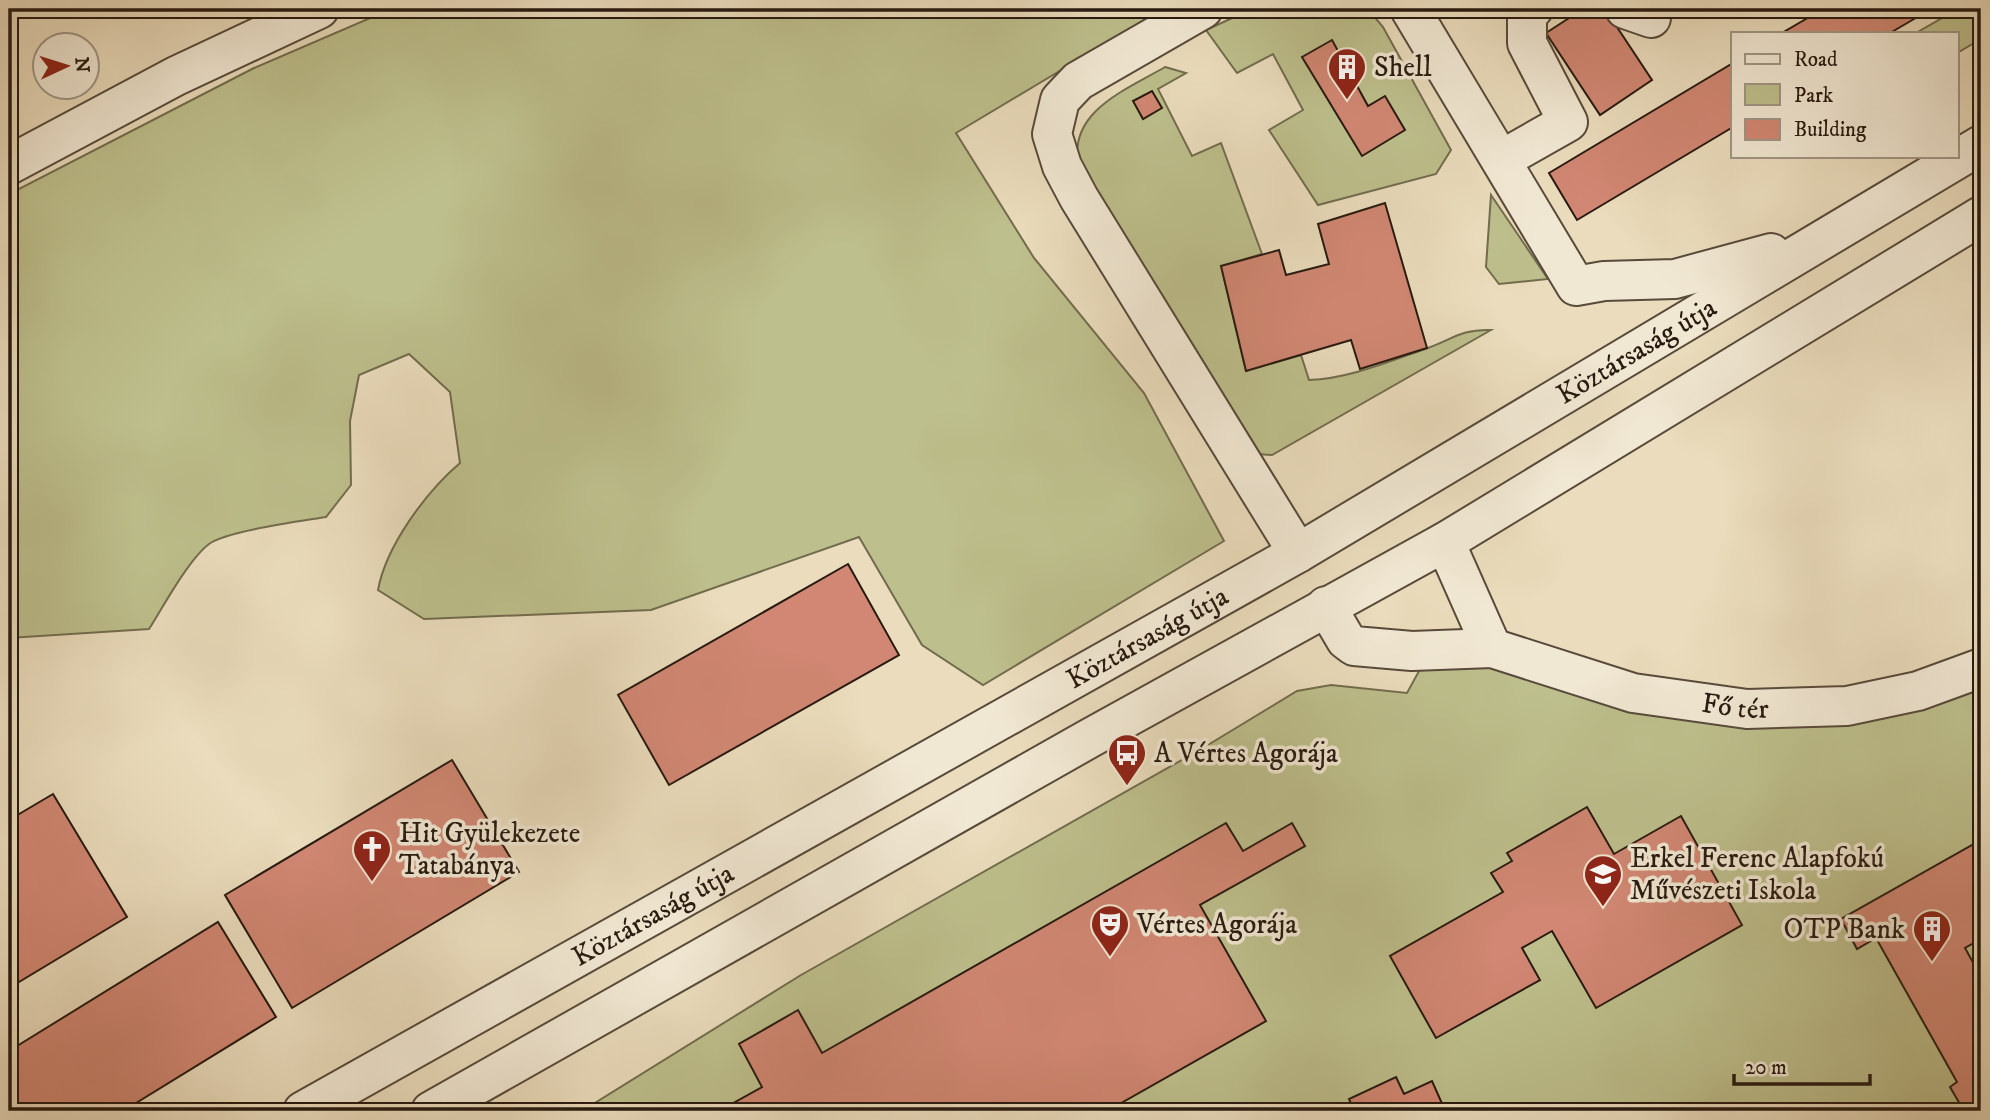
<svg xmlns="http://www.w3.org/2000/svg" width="1990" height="1120" font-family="'IM FELL DW Pica',serif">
  <rect width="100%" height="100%" fill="#eadcbc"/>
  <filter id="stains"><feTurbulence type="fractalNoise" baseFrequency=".00286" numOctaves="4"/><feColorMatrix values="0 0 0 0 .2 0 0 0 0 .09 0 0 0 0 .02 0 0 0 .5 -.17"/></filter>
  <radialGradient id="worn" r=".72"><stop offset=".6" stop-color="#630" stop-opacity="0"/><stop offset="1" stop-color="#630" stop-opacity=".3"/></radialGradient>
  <path fill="#bdbf8c" stroke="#726c4e" stroke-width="2" d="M391,9H1163L956,133L1034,258L1144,393L1224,541L983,685L922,645L859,537L651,610L424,619L378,590C386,546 426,492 460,463L450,392L409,354L359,375L350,421L351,485L326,517C302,521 226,531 209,544C189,559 163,607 149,629L9,638V194L254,68Z
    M1252,9H1368L1383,27L1451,150L1436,174L1318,205L1269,130L1303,110L1273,54L1237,73L1206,30Z
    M1958,9H1981V39L1957,53V33H1916Z
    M1165,67L1186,73L1158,89L1192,156L1221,143L1262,254L1221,266L1246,371L1301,355L1309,380C1347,379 1388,362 1425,349C1452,340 1460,329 1491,330L1272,455L1255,454L1079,167C1066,112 1126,90 1165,67Z
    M1491,195L1548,279L1499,284L1486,267Z
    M1430,651L1747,709L1981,668V1111H582L801,975L1203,748L1297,691L1331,685L1407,693Z"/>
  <path fill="#d18773" stroke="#271a10" stroke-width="2" d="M1583,9H1605L1652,80L1600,115L1546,33Z
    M1823,9H1908L1914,19L1890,33H1782Z
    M1908,9H1932L1914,19Z
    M1332,40L1368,106L1385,96L1405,130L1362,156L1302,57Z
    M1733,63V127L1577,220L1549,173Z
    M1152,91L1162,108L1143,119L1133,101Z
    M1385,203L1427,348L1360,369L1351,340L1246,371L1221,266L1279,250L1286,275L1329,264L1318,224Z
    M848,564L899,655L669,785L618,695Z
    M452,760L519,872L292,1008L225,895Z
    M53,794L127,917L9,988V820Z
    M1587,807L1614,854L1681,816L1742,925L1596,1008L1552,931L1522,948L1540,980L1436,1038L1390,956L1503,892L1491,873L1512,861L1507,853Z
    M1226,823L1243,851L1292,823L1305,846L1200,905L1266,1021L1107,1111H719L762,1087L739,1044L798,1010L822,1053Z
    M1981,840V939L1965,948L1981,977V1111H1964L1950,1087L1957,1082L1876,938L1857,949L1841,919Z
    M218,922L276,1017L123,1111H9V1051Z
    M1396,1077L1404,1094L1432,1081L1444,1108L1451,1104L1455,1111H1354L1349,1099Z"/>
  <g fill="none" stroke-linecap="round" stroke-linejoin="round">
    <defs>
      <g id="minor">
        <path d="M1203,9L1078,81L1060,100L1052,134L1062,166L1079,198L1298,553"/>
        <path d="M1410,9L1576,286L1604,281L1675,279L1771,253"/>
        <path d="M1625,9L1651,18"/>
        <path d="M1501,160L1568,122L1527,43V12L1533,9"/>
        <path d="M9,165L176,76L319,9"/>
        <path d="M1445,542L1492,648"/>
        <path id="s1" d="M1326,606L1346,640L1354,646L1412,651L1492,648L1633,693L1747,709L1847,706L1918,691L1981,668"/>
        <path id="s2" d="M303,1111L1298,553L1981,145"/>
        <path d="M431,1111L1090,738L1445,542L1981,216"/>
      </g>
    </defs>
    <use href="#minor" stroke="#584a3b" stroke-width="42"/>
    <use href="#minor" stroke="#f1e8d3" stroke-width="38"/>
    <defs>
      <path id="rail" d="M9,10L11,9"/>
    </defs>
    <use href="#rail" stroke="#271a10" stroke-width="8"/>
    <use href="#rail" stroke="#f1e8d3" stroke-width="5" stroke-dasharray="16" stroke-linecap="butt"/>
  </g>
  <defs>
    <symbol id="building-pin" viewBox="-11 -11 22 30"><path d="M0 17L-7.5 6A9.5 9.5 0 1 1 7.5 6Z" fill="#8f2418" stroke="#f1e8d3"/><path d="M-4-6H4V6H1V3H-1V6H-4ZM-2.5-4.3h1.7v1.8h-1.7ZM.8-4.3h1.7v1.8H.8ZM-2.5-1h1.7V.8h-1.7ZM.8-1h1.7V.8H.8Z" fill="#fff"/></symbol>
    <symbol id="bus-pin" viewBox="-11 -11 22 30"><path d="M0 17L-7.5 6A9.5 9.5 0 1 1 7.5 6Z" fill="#8f2418" stroke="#f1e8d3"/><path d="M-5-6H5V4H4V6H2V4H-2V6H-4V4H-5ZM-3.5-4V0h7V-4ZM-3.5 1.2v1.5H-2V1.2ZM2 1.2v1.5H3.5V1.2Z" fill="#fff"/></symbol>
    <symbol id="church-pin" viewBox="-11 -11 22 30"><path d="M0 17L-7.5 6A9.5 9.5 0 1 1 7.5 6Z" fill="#8f2418" stroke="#f1e8d3"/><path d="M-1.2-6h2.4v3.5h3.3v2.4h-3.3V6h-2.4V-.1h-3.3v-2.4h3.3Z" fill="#fff"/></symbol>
    <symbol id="school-pin" viewBox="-11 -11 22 30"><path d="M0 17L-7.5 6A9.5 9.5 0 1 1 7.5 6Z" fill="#8f2418" stroke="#f1e8d3"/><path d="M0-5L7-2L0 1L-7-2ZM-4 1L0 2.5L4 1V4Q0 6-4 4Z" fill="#fff"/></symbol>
    <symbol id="theatre-pin" viewBox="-11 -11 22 30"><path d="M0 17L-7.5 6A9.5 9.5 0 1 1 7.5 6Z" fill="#8f2418" stroke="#f1e8d3"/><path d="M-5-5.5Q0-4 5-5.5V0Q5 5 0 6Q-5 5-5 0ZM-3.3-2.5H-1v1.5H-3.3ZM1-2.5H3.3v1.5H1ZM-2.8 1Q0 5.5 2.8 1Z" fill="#fff"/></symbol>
  </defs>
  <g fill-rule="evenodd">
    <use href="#building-pin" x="1325" y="45" width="44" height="60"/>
    <use href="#bus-pin" x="1105" y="731" width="44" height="60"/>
    <use href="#church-pin" x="350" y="827" width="44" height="60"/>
    <use href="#school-pin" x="1581" y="852" width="44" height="60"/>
    <use href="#theatre-pin" x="1088" y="902" width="44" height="60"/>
    <use href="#building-pin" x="1910" y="907" width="44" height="60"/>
  </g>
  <g text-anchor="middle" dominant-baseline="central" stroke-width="7" stroke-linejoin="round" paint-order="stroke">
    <g font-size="28" fill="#271a10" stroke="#f1e8d3" text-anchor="start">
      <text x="1374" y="67">Shell</text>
      <text x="1154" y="753">A Vértes Agorája</text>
      <text x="399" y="833">Hit Gyülekezete<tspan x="399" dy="32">Tatabánya</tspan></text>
      <text x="1630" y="858">Erkel Ferenc Alapfokú<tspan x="1630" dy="32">Művészeti Iskola</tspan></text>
      <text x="1137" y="924">Vértes Agorája</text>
      <text x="1905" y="929" text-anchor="end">OTP Bank</text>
    </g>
    <g font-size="28" fill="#271a10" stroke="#f1e8d3">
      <text stroke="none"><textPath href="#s2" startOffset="1535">Köztársaság útja</textPath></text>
      <text stroke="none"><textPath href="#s2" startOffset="968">Köztársaság útja</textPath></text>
      <text stroke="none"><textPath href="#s1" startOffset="439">Fő tér</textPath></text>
      <text stroke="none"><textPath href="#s2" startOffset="401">Köztársaság útja</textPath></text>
    </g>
  </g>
  <rect width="1990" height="1120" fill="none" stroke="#eadcbc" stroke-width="35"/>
  <rect x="10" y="10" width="1969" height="1099" fill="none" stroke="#271a10" stroke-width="3.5"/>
  <rect x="18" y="18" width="1955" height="1085" fill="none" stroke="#271a10" stroke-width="2"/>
  <rect x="1731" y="32" width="228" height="126" fill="#f1e8d3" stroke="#a09685" stroke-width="2"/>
  <rect x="1745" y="54" width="35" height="10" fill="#f1e8d3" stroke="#a09685" stroke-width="2"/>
  <text x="1794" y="66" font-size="21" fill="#271a10">Road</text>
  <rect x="1745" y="84" width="35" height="21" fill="#bdbf8c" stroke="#a09685" stroke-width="2"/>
  <text x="1794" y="102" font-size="21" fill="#271a10">Park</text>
  <rect x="1745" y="119" width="35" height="21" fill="#d18773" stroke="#a09685" stroke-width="2"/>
  <text x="1794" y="136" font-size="21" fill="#271a10">Building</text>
  <g transform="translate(66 66) rotate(86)"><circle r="33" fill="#f1e8d3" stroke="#a09685" stroke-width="2"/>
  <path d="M0-5L12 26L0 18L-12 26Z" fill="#8f2418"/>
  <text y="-10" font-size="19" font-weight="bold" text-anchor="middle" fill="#271a10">N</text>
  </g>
  <path d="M1734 1074v10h136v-10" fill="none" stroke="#271a10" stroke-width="3.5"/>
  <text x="1745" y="1074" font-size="21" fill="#271a10" stroke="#f1e8d3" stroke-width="5" paint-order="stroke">20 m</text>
  <rect width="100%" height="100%" filter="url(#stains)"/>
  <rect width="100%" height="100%" fill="url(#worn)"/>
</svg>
